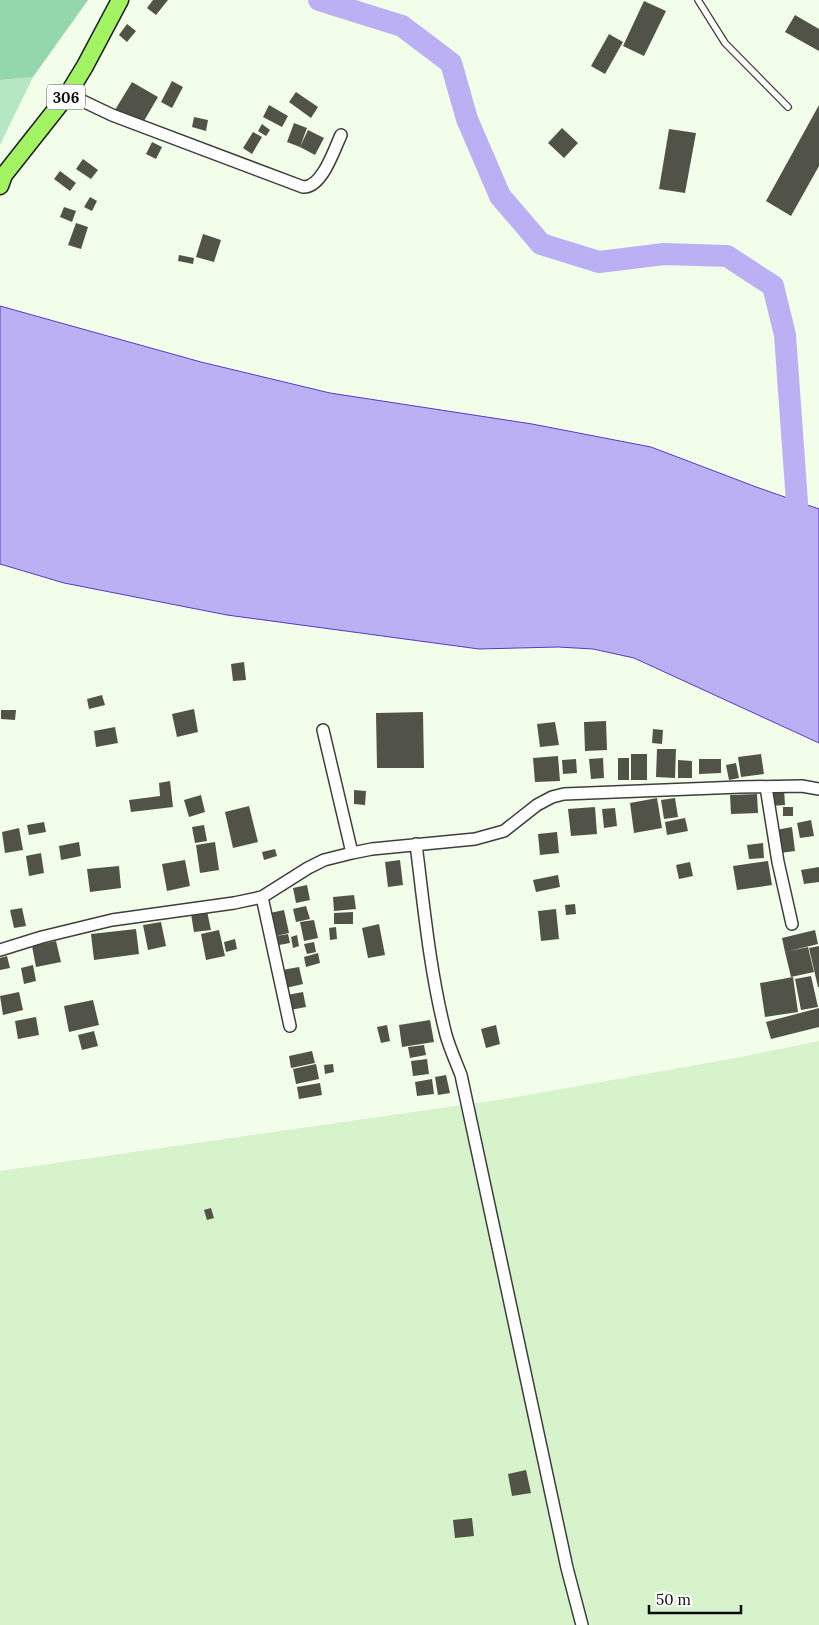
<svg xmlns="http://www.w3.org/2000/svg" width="819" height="1625" font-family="Lora,serif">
  <rect width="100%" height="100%" fill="#f2fee9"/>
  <path fill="#d6f3cb" d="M819,1041V1625H0V1171L511,1098L736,1058Z"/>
  <path fill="#b5e7c3" d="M33,77L0,145V80Z"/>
  <path fill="#95d7ac" d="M0,0H88L33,77L0,80Z"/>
  <path fill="#bcb0f4" stroke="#5639c8" d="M0,306L201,362L330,393L532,424L651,447L759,488L819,509V743L634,658L593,649L558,647L479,649L227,615L64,583L0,564Z"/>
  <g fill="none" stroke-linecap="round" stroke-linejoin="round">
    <path stroke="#bcb0f4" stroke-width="22" d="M319,0L402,26L451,63L467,119L500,196L541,244L599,262L664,254L727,256L773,286L785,335L799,530"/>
  </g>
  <path fill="#515348" d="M153,0H168L156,15L147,8Z
    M644,1L666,11L644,56L623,46Z
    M795,15L819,29V51L785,32Z
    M127,24L136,31L127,42L119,35Z
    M609,34L623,42L605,74L591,66Z
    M172,81L183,87L172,108L161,102Z
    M132,82L158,97L141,126L115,110Z
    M296,92L318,107L311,118L289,102Z
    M269,105L288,116L282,127L263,117Z
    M819,105V166L791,216L766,201Z
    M194,117L208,120L206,131L192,127Z
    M294,123L307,128L300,147L287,142Z
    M262,124L270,130L266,136L258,131Z
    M562,128L578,143L564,158L548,143Z
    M669,129L696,133L685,193L659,189Z
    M308,130L324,138L315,155L300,147Z
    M253,132L262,137L252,154L243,148Z
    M152,142L162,147L156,159L146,154Z
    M83,159L98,170L91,179L76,169Z
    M60,171L76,183L70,191L54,179Z
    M90,197L97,201L92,211L84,207Z
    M64,207L76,211L72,222L60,217Z
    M76,223L88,227L81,249L68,245Z
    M203,234L221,240L214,262L196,257Z
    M179,255L194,258L193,264L178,261Z
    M244,662L246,680L233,681L231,664Z
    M102,695L105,705L89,709L87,699Z
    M194,709L198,732L177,737L172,714Z
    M1,710H16L15,720L1,719Z
    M423,712L424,768H377L376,713Z
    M606,721L607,750L585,751L584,722Z
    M555,722L559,745L540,747L537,724Z
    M115,727L118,743L96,747L94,731Z
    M653,729L663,730L662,744L652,743Z
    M657,749H676L675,778L656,777Z
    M631,754H647V780H631Z
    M761,754L764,774L741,777L738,757Z
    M558,756L560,781L535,782L533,758Z
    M603,758L604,778L591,779L589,759Z
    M618,758H629V780H618Z
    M576,759L577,773L563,774L562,760Z
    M699,759H721V773L699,774Z
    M678,760L692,761V778H678Z
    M736,763L739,778L729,780L726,765Z
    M170,781L173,807L131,812L129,800L160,796L159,783Z
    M784,789L785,805L770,806L769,790Z
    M354,790L366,791L365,805L354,804Z
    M757,794L758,813L731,814L730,795Z
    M201,795L205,812L189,817L184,800Z
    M657,798L662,828L634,833L630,803Z
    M675,798L678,817L664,819L661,800Z
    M249,806L258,842L233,848L225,812Z
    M595,807L597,834L571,836L568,809Z
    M783,807H793V816H783Z
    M615,808L617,826L604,828L602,809Z
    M685,818L688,831L667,835L665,822Z
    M811,820L814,836L800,838L797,823Z
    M44,822L46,832L29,835L27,825Z
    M204,825L207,841L195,843L192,827Z
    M792,827L795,851L780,853L776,830Z
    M19,828L23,850L5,853L2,832Z
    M557,832L559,853L540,855L538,834Z
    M79,842L81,856L61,860L59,846Z
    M215,842L219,870L200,873L196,845Z
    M763,843L764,858L749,859L747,845Z
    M275,849L277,856L264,860L262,852Z
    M41,853L44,873L29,876L26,856Z
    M185,860L190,886L167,891L162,864Z
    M400,860L403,885L388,887L385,862Z
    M768,861L772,885L737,890L733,866Z
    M690,862L693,876L679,879L676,865Z
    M119,866L121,888L90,892L87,869Z
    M819,867V882L804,884L801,870Z
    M558,875L560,887L536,892L533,880Z
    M307,885L310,900L296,903L293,888Z
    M354,895L356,909L334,911L333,897Z
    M575,904L576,914L566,915L565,905Z
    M306,906L310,919L296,922L293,909Z
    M22,908L26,926L14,928L10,910Z
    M556,909L559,939L541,941L538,911Z
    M284,910L289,933L276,936L270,913Z
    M207,911L211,930L194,932L191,914Z
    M353,912V924H334V913Z
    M314,920L318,938L304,941L300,922Z
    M161,922L166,946L148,950L143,925Z
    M379,924L385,955L368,958L362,928Z
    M336,927L337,939L330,940L329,928Z
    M136,929L139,954L94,960L91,934Z
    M219,930L225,956L206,960L201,934Z
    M815,930L818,944L785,952L782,938Z
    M288,934L290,943L279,945L277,936Z
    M297,935L299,946L293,948L291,937Z
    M235,939L237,949L226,952L224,942Z
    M56,941L61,962L36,967L32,946Z
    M314,942L316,952L307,954L304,944Z
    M819,946V987H818L809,948Z
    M808,947L814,972L791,977L785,952Z
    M318,953L320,963L306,967L304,957Z
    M7,956L10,968L0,970V958Z
    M33,965L36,981L24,984L21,968Z
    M299,967L303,984L286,988L282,970Z
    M811,976L818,1007L801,1010L795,979Z
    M793,977L798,1012L765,1017L760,983Z
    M19,992L23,1010L3,1015L0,996Z
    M303,992L306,1007L290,1010L287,995Z
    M93,1000L99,1025L69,1032L64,1006Z
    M819,1008V1027L771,1039L766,1022Z
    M36,1017L39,1035L18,1039L15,1021Z
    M430,1020L434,1042L402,1047L399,1025Z
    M387,1025L390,1041L381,1043L377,1027Z
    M496,1025L500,1044L486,1048L481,1029Z
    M94,1031L98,1046L82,1050L78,1035Z
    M424,1045L426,1055L410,1058L408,1047Z
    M312,1051L315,1063L291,1068L289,1056Z
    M427,1059L429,1074L413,1076L411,1061Z
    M316,1064L319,1079L296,1084L293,1069Z
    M333,1064L334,1072L325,1074L324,1065Z
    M446,1075L450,1093L438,1095L435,1077Z
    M432,1079L434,1094L417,1096L415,1082Z
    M320,1083L322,1095L299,1099L297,1087Z
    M211,1208L214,1218L207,1220L204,1210Z
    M526,1470L531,1493L512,1496L508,1474Z
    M472,1518L474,1536L455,1538L453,1520Z"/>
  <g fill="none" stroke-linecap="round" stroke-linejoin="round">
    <defs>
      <path id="lane" d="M698,0L725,43L788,107"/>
      <path id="street" d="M68,94L112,115L303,187C322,188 334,150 341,135
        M323,730L352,853
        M766,787L778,862L792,924
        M416,844C424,908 430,973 446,1035C450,1049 456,1062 461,1075L567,1568L582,1625
        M262,897L290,1026
        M0,950L42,937L112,920L234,903L262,897L308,868L324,860L352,853L372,849L475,839L504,831L537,805L552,797L564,794L740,787L802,786L819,789"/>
      <path id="primary" d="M0,186L4,175L68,94L85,66L120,0"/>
    </defs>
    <use href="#lane" stroke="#3e3e3e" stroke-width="8"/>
    <use href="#street" stroke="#3e3e3e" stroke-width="14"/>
    <use href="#primary" stroke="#1c1c1c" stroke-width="19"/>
    <use href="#lane" stroke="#fff" stroke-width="5.5"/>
    <use href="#street" stroke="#fff" stroke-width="11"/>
    <use href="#primary" stroke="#a3f463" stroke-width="16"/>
  </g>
  <g text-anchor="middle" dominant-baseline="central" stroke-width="5" stroke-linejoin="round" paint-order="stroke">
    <rect fill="#fff" stroke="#545454" stroke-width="1" x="47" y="84.5" width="38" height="25" rx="4"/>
    <g font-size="15" font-weight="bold" fill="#0b0b0b">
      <text x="66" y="97">306</text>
    </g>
  </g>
  <path d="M649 1605v8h92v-8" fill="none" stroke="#0b0b0b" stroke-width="2.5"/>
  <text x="656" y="1605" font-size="15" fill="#0b0b0b" stroke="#ffffff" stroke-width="4" paint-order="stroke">50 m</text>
</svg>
